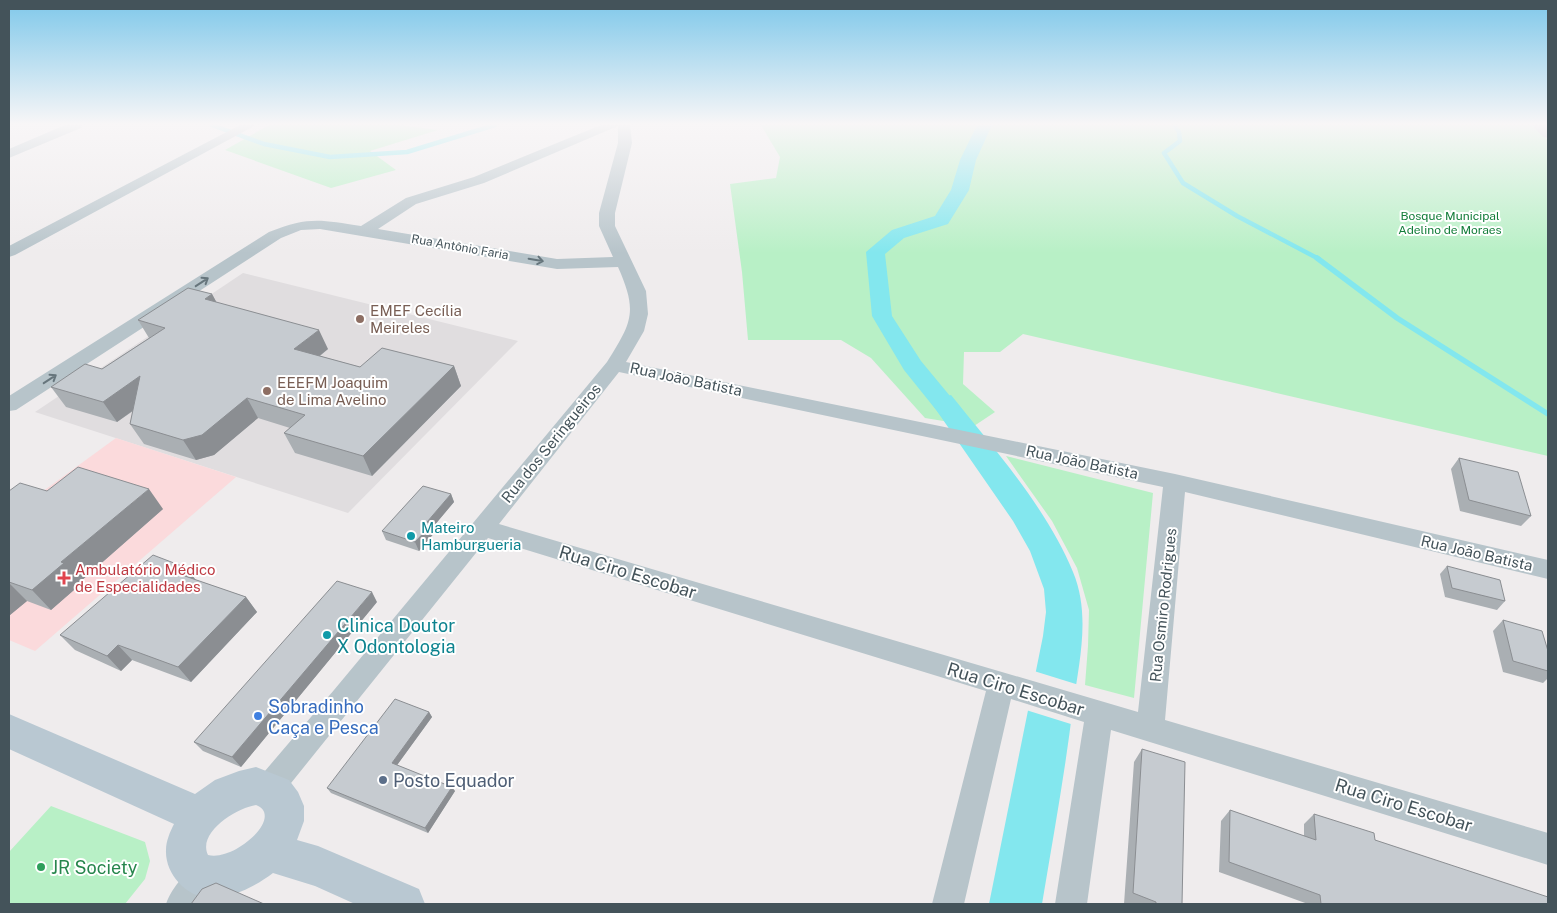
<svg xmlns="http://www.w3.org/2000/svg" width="1557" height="913" font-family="'Public Sans',sans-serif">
  <rect width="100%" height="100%" fill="#efeced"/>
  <path fill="#e0dddf" d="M243,273L518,341L348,513L35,412Z"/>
  <path fill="#fbdadc" d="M116,438L236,477L35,651L9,640V516Z"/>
  <path fill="#b8f0c6" d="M269,125H400L438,130L370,151L396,170L331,188L225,150Z
    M761,125H1532L1548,140V456L1023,334L1000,352H964L963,384L995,412L974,426L925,418L871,358L841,340H748L742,272L730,184L776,178L780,157Z
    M1006,456L1153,493L1134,698L1085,685L1088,646L1089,610L1077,568L1052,521Z
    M51,806L145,842L150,861L145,879L125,904H9V852Z"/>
  <path fill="#83e7ee" d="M951,395C993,447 1048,510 1073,572C1091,615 1079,662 1073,706C1065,773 1053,838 1042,904H989L1043,636L1046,612L1044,589L1030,551L1013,521L930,401Z"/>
  <path fill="#efeced" d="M1034,671L1079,685L1074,725L1026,710Z"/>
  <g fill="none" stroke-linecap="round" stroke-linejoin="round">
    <path stroke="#83e7ee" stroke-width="4.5" d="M212,125L264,144L330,157L407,152L495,125
      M1174,125L1179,132L1180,141L1164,153L1183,183L1237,216L1319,259"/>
    <path stroke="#83e7ee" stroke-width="5.5" d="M1317,258L1397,318L1548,414"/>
    <path fill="#83e7ee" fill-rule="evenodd" d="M977,125H992L976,160L969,190L948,224L904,238L885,254L892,316L921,361L974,425L971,431L962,433L953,431L904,370L872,316L866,252L892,230L935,216L951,190L960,160Z"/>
    <path fill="#b7c4ca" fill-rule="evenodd" d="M65,125H82L81,128L9,158V149Z
      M240,125H256L15,255L9,257V246Z
      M601,125H630L632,143L615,213V226L646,291L648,314L644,331L626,362L1175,474L1548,560V579L1185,492L1165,720L1548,833V865L1111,730L1087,904H1055L1084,722L1011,699L964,904H932L986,691L488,538L279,798L269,802L259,798L254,788L259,778L334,690L607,362C632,322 638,312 618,267L557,269L320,229L301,230L281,238L16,410L9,411V396L269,232C309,216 321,220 361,226L406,198L474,177ZM618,126V143L599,213V226L613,257L557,259L378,229L416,204L484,183ZM619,372L1163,487L1138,712L499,524Z
      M1532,125H1546L1548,127V138L1543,137Z
      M205,861L216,866L221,877L216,888L203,904H166C172,887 188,868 205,861Z"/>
    <path fill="#b9c8d2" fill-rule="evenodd" d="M9,714L195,794L215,780L239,771L256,767L289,780L298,792L304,806V821L297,840L318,846L419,889L425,904H355L315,886L273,873C256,886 231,899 209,898C185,896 165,873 166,850C166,841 170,832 174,824L9,749ZM256,805C285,816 235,862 208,855C197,832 237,808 256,805Z"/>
  </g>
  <path fill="#aaafb3" d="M212,294L216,302L328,349L320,356L360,367L454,366L461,386L372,476L295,453L284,433L290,428L258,418L214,455L196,460L144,444L130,424L133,411L117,422L66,407L51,387L102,369L149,338L138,320Z
    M1459,458L1531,516L1521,526L1460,511L1451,469Z
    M9,491H47L163,509L81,581L82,583L51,610L27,601L10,615H9Z
    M451,494L454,502L433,527L435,532L419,551L386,540L382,531Z
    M1447,566L1505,601L1497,610L1445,597L1440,574Z
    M196,580L246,597L257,612L191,682L132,660L121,671L75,650L60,635Z
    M377,602L241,767L203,751L194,742Z
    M1503,620L1548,651V678L1543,683L1503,672L1493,631Z
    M429,712L432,717L397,765L455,791L428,833L331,793L327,788Z
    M1142,749L1182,904H1124L1134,762Z
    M1230,810L1304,836V824L1314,814L1375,840L1548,904H1308L1219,872L1221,821Z"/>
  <path fill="#8b8e92" d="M212,294L223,314L205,299Z
    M319,330L328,349L304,368L294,349Z
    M454,366L461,386L372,476L363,456Z
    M140,376L153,396L117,422L103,402Z
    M247,398L258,418L214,455L196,460L183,440Z
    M149,489L163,509L81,581L82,583L51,610L32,590L61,562Z
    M451,494L454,502L433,527L435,532L419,551L415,542L427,522Z
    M187,568L198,583L179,574Z
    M9,583L27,601L10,615L9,614Z
    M372,592L377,602L241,767L232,757Z
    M246,597L257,612L191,682L178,667Z
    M118,645L132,660L121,671L107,656Z
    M429,712L432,717L395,768L392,763Z
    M452,787L455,791L428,833L425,828Z"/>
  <path fill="#c6cbd0" stroke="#8b8e92" d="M188,288L212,294L205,299L319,330L294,349L360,367L382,348L454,366L363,456L284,433L305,415L247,398L202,435L183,440L130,424L140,376L103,402L51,387L85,364L102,369L165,328L138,320Z
    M1459,458L1518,472L1531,516L1469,500Z
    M78,467L149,489L61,562L64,563L32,590L9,582V491L20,483L47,491Z
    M423,486L451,494L427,522L432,524L415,542L382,531Z
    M153,555L187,568L179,574L246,597L178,667L118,645L107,656L60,635Z
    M1447,566L1500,580L1505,601L1452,588Z
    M337,581L372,592L232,757L194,742Z
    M1503,620L1542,631L1548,651V671L1513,661Z
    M395,699L429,712L392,763L452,787L425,828L327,788Z
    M1142,749L1185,762L1182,904H1156V902L1133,893Z
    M1230,810L1316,840L1314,814L1374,833L1375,840L1548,897V904H1321L1320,895L1229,862Z
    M216,883L264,904H191L202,889Z"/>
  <defs><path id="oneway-shaft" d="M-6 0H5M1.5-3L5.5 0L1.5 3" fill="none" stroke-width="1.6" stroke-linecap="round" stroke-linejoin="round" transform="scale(1.25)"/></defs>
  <g stroke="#66757c">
    <use href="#oneway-shaft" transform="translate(536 260) rotate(10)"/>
    <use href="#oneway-shaft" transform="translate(202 282) rotate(-33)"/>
    <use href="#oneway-shaft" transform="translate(50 379) rotate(-33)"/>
  </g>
  <linearGradient id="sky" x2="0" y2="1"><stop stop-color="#7fc8ea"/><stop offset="0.49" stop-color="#f8f6f7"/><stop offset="1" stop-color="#f8f6f7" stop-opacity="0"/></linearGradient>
  <rect width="1557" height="253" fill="url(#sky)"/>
  <g fill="#8d6e63" stroke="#fff" stroke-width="2">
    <circle cx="360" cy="319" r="5"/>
    <circle cx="267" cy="391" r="5"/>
  </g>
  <g fill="#0f9aa8" stroke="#fff" stroke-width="2">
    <circle cx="411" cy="536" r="5"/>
    <circle cx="327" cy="635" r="5"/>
  </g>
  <path fill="#e0444e" stroke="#fff" stroke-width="2" d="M61.5 570.5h5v5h5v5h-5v5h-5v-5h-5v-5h5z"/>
  <circle fill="#3f7fe0" stroke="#fff" stroke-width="2" cx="258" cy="716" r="5"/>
  <circle fill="#5c6f8a" stroke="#fff" stroke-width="2" cx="383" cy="780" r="5"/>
  <circle fill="#2e9e5b" stroke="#fff" stroke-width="2" cx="41" cy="867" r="5"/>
  <g text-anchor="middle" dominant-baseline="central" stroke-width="4" stroke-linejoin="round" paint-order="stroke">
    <g font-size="12" fill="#137d3a" stroke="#fff">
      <text x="1450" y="216">Bosque Municipal<tspan x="1450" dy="14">Adelino de Moraes</tspan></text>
    </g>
    <g font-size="12" fill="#44535a" stroke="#fff">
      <text transform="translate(460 247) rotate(10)">Rua Antônio Faria</text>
    </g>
    <g font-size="15" fill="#785e54" stroke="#fff" text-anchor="start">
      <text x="370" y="310">EMEF Cecília<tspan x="370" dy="17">Meireles</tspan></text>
      <text x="277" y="382">EEEFM Joaquim<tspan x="277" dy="17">de Lima Avelino</tspan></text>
    </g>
    <g font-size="15" fill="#44535a" stroke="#fff">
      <text transform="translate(686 379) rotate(12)">Rua João Batista</text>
      <text transform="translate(551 443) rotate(-51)">Rua dos Seringueiros</text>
      <text transform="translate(1082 462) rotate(12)">Rua João Batista</text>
      <text transform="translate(1477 553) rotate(13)">Rua João Batista</text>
      <text transform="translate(1163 605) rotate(-84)">Rua Osmiro Rodrigues</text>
    </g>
    <g font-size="15" fill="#0d838f" stroke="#fff" text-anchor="start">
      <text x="421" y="527">Mateiro<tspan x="421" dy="17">Hamburgueria</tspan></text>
    </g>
    <g font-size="15" fill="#be3a42" stroke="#fff" text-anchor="start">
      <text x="75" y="569">Ambulatório Médico<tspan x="75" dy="17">de Especialidades</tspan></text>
    </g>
    <g font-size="18" fill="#44535a" stroke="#fff">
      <text transform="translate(628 572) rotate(17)">Rua Ciro Escobar</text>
      <text transform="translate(1016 689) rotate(17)">Rua Ciro Escobar</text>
      <text transform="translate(1404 805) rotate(17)">Rua Ciro Escobar</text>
    </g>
    <g font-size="18" fill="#0d838f" stroke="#fff" text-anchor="start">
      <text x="337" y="625">Clinica Doutor<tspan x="337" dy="21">X Odontologia</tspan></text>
    </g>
    <g font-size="18" fill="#366cbe" stroke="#fff" text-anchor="start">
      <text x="268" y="706">Sobradinho<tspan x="268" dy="21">Caça e Pesca</tspan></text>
    </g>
    <g font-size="18" fill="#4e5e75" stroke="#fff" text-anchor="start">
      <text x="393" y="780">Posto Equador</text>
    </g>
    <g font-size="18" fill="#27864d" stroke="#fff" text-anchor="start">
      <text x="51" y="867">JR Society</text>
    </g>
  </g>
  <rect width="1557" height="913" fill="none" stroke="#44535a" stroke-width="20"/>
</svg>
